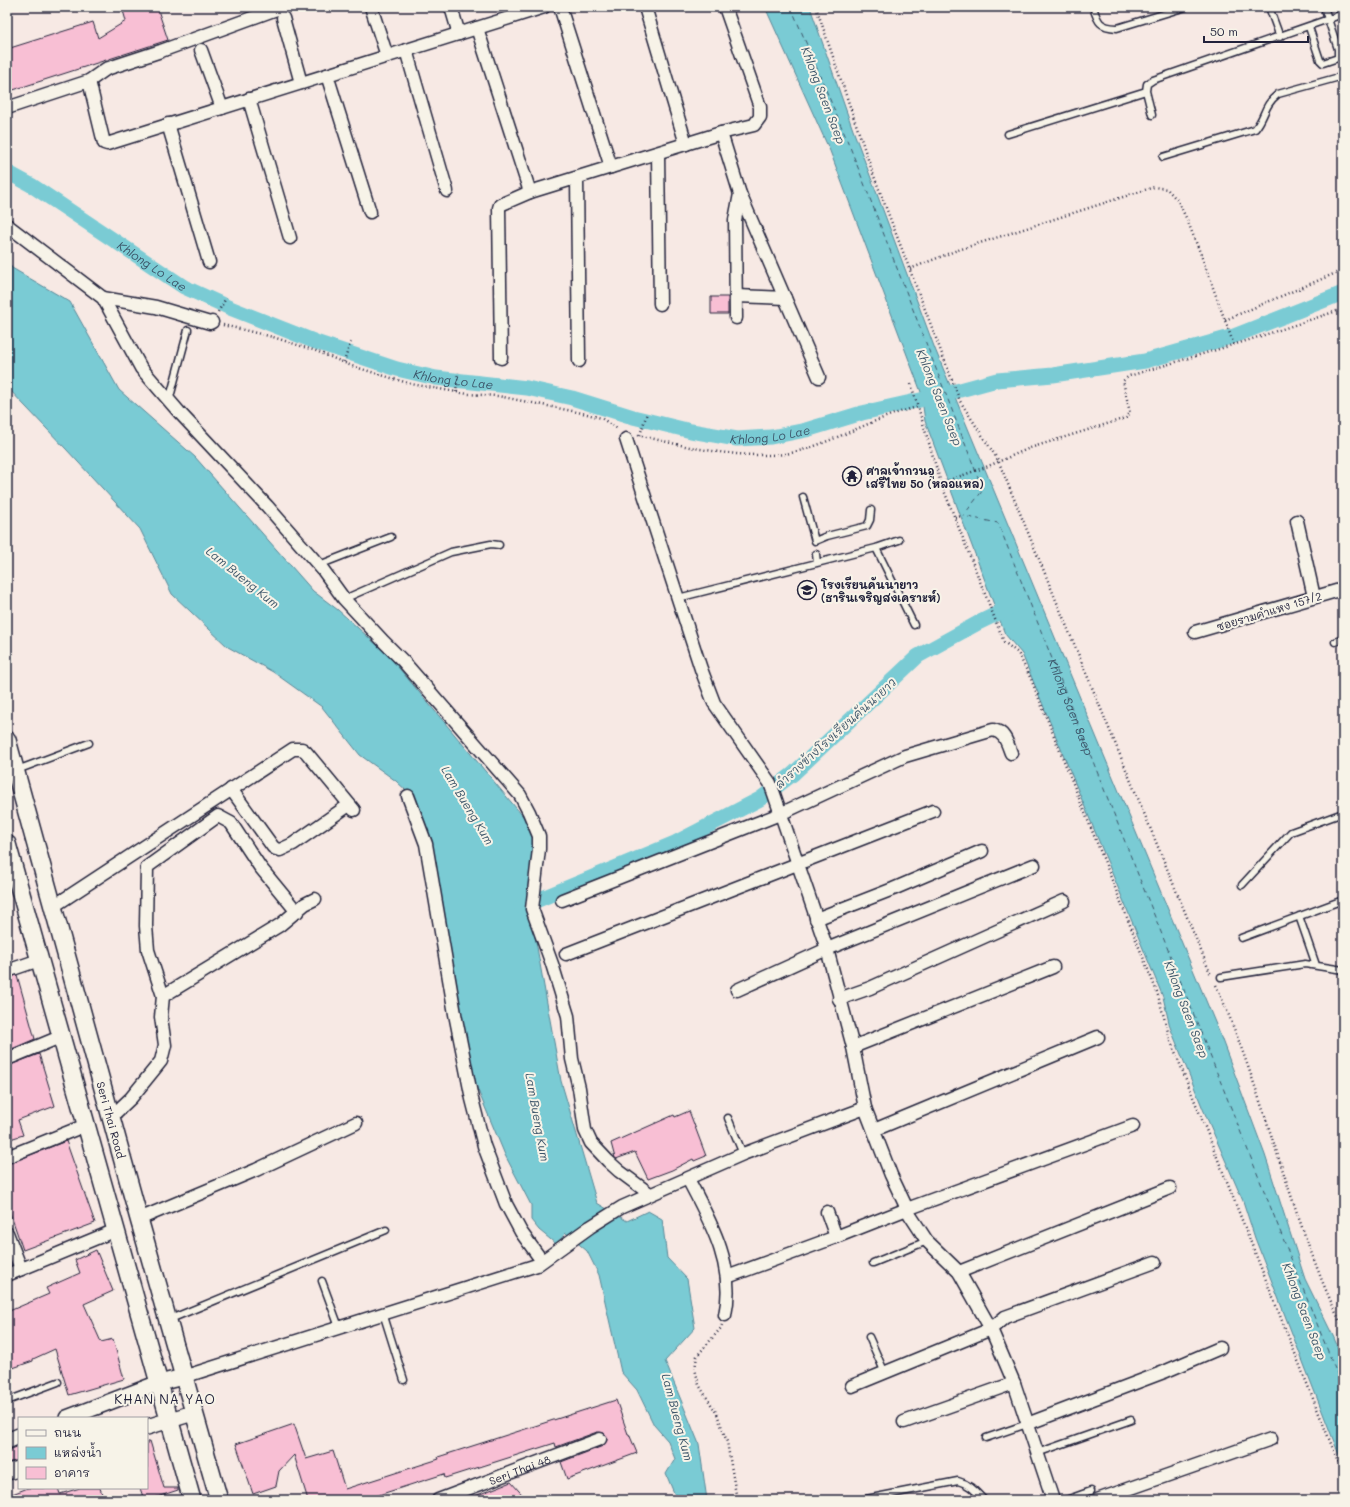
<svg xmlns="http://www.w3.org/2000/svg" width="1350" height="1507" font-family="Mali,'Playpen Sans Thai',sans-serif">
  <rect width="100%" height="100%" fill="#f7e9e4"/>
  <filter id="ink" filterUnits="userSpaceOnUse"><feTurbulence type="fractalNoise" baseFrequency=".025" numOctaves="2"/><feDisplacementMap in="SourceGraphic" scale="8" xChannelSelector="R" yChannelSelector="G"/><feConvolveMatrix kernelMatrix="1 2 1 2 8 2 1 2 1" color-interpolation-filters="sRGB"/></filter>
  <g filter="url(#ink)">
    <path fill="#7acbd4" stroke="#578797" d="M765,7H810L853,130L935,349L1219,1032L1265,1155L1305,1279L1334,1338L1343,1360V1465L1255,1238L1243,1201L1203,1109L1170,1027L1163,997L1022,654L1005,634L925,421L921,392L830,151Z
      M7,261L12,268L70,302L119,390L195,457L313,591L338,610L388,655L537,833L533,925L561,1081L597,1203L627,1221L648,1211L662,1219L667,1258L687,1279L695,1328L665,1361L699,1444L707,1500H677L666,1474L675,1459L668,1441L654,1425L637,1390L621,1372L599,1275L587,1251L566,1233L556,1244L539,1230L531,1220V1205L505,1155L477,1088L460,1032L412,796L396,781L360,755L322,707L273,672L228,647L172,594L140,529L66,449L7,387Z"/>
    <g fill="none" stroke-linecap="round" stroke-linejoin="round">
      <g stroke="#7acbd4" stroke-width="15">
        <path id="s1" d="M7,172L31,185L184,287L230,308L316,342L397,369L436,378L527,388L572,398L633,417L691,431L737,439L771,437L806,430L862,413L938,396L997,380L1053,375L1145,361L1234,336L1343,293"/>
        <path d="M521,907L675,843L760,799L793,774L918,656L978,623L1015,605"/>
      </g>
      <path stroke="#3c5569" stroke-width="1" stroke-dasharray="5 4" stroke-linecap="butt" id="s2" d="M791,7L850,147L983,490L963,516L998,523L1343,1389"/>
    </g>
    <path fill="#f8bfd4" stroke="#22223b" d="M122,7H157L168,40L7,92V49L93,22L98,38L126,21Z
      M711,297H728V314H711Z
      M17,975L35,1039L7,1051V978Z
      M39,1054L55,1106L18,1120L23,1135L7,1140V1066Z
      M689,1111L706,1156L694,1161L693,1159L672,1170L648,1179L635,1152L616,1159L615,1158L611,1143L674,1115L675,1117Z
      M66,1141L95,1223L23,1250L7,1204V1164Z
      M96,1250L113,1291L84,1304L101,1342L113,1339L124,1379L69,1395L55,1349L33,1359V1361L7,1370V1312L49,1294L46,1288L80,1273L75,1260Z
      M616,1400L628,1434H629L637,1453L567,1479L561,1462L603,1446L607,1440L604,1433L597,1432L556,1447L555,1443L445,1478L444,1474L363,1500H308L294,1455L279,1471L276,1486L253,1494L236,1444L294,1424L306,1459L333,1451L345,1489L439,1459L438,1457Z
      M150,1441L164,1488H178V1490L148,1500H144L140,1488H147V1442Z
      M19,1446V1460L7,1463V1453L9,1450Z
      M511,1482L527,1500H467V1499Z
      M28,1488H58L60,1494L80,1488H100L104,1500H7V1496Z"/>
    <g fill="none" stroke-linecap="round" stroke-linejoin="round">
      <defs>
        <path id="service" d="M1093,7C1098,23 1100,27 1117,28L1186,7
          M1269,7L1280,37
          M1309,27L1320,60L1323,63L1338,58V49L1324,7
          M1152,115L1146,91L1147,84L1153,80L1343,14
          M1008,134L1146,91
          M1163,157L1255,129C1266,116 1263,106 1278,94L1343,76
          M169,401L188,330
          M803,497L815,541L827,536L867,526L870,520L871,510
          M876,548L914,625
          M816,554L817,563
          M319,565L391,537
          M678,598L876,548L899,540
          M344,599L451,552L491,544L499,545
          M1335,642L1343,639
          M17,770L89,743
          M1242,885L1291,832L1343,813
          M1299,916L1316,965
          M1241,938L1343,900
          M1221,977L1305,964L1343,970
          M728,1118L743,1154
          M873,1263L927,1241
          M322,1281L339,1327
          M383,1313L404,1380
          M168,1320L386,1230
          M869,1337L885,1373
          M7,1401L58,1382
          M986,1438L1027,1424
          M1037,1453L1131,1420
          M861,1500L958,1481C970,1484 976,1492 984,1500
          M1066,1500L1091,1491"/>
        <g id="minor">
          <path d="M371,7L387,56"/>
          <path d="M451,7L459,34"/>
          <path d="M560,7L611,167"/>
          <path d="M645,7L686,144"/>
          <path d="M725,7L760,107V117L754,125L721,133L740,194L819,377"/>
          <path d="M283,18L301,83"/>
          <path d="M477,28L530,192"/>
          <path d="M201,50L222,108"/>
          <path d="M406,50L447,191"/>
          <path d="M327,75L370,212"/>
          <path d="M89,81L106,69L161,51L282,7"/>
          <path d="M249,99L290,238"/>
          <path d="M7,108L89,81L104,143L107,144L544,7"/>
          <path d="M168,124L209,262"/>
          <path d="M658,153L660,304"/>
          <path d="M577,178L579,361"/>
          <path d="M7,225L103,298L141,368L179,412L267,506L323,570L344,599L384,642L403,661L520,795L529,812L539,836V849L532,909L552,964L568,1016L572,1059L579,1088L585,1130L591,1143L608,1161L619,1171L650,1194"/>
          <path d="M736,296L785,298"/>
          <path d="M103,298L156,307L210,323L212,322"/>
          <path d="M736,318L735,220L740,194"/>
          <path d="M501,358L499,208L500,205L530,192L721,133"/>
          <path d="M626,439L701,669L714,703L770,783L774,794L827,949L853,1047L865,1108L891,1175L910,1215L927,1241L959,1272L991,1329L1014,1383L1053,1500"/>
          <path d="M1297,521L1314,597"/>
          <path d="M1195,632L1343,589"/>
          <path d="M231,789L273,847L276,849L280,850L293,844L349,805"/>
          <path d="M408,796L426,844L455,1014L472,1099L484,1146L506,1204L521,1232L542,1261"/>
          <path d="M562,900L780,814L905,756L993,730C1005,732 1007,743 1011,753"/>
          <path d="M54,906L293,749H302L306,752L354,810"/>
          <path d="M816,919L893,889L982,851"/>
          <path d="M566,954L933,811"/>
          <path d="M7,971L39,960"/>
          <path d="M737,990L827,949L1034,865"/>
          <path d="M163,996L148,950L146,926L147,867L218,816L231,823L260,867L297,912"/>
          <path d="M839,999L870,988L1064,901"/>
          <path d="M853,1047L1053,967"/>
          <path d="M7,1059L60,1037"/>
          <path d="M111,1117L131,1098L161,1061L165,1045L161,1017L163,996L280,925L305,904L315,899"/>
          <path d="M874,1130L1098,1037"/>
          <path d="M7,1157L86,1125"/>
          <path d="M688,1179C710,1221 736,1266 725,1315"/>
          <path d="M827,1212L836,1237L907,1209L1133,1126"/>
          <path d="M139,1219L256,1170L356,1123"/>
          <path d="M7,1233L21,1269"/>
          <path d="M959,1272L1170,1188"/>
          <path d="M7,1275L116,1230"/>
          <path d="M727,1277L836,1237"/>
          <path d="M183,1377L537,1265L590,1227L622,1207L743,1154L865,1108"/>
          <path d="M852,1386L991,1329L1005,1317L1155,1262"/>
          <path d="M904,1422L1014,1383"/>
          <path d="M1027,1424L1164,1372L1220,1348"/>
          <path id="s3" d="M438,1500L600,1439"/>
          <path d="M1097,1500L1271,1439"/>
        </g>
        <path id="tertiary" d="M67,1418L159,1383L183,1377
          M147,1427L193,1413
          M7,1441L19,1436
          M7,1472L19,1469"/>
        <g id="secondary">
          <path id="s4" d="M7,740L139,1219L219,1500"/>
          <path d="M7,844L192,1500"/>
        </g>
      </defs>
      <use href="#service" stroke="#22223b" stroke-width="9"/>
      <use href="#minor" stroke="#22223b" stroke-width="15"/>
      <use href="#tertiary" stroke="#22223b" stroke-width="18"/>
      <use href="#secondary" stroke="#22223b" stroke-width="20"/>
      <path stroke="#22223b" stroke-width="2.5" stroke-dasharray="1 3" stroke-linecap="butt" d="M816,7L872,171L960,401L998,460L1211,975
        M910,269L955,251L1154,187L1167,189L1178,201L1188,222L1201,255L1234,345
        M218,312L226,298
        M1225,320L1343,270
        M223,325L273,337L316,351L352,366L411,384L468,394L498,396L587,414L601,418L618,429
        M344,362L351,341
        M911,384L918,407
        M456,392L458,372
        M638,435C679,445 719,455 761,455C772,455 784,455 795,452C837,441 875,417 918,407L941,483L1004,642L1018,653L1031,679L1157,992L1170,1039L1343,1474
        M640,435L647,413
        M941,483L986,467L1030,448L1126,418L1130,413L1123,381L1129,376L1249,340L1343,309
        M955,517L963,516
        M1216,985C1256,1075 1280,1172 1316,1265C1324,1287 1334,1308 1343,1329
        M722,1325L721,1328L697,1356L695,1369L699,1385L717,1414L727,1442L737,1500"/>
      <use href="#service" stroke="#f7f3e8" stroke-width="6"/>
      <use href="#minor" stroke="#f7f3e8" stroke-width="12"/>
      <use href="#tertiary" stroke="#f7f3e8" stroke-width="15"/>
      <use href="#secondary" stroke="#f7f3e8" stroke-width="17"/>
    </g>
  </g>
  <defs>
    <symbol id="temple-ring" viewBox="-11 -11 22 22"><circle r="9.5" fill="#f7f3e8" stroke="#22223b" stroke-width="1.5"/><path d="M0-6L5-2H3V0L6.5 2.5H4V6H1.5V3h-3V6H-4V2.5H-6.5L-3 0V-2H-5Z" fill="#22223b"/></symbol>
    <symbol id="school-ring" viewBox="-11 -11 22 22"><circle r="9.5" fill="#f7f3e8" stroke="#22223b" stroke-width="1.5"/><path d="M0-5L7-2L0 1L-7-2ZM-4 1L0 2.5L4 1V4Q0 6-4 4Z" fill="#22223b"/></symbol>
  </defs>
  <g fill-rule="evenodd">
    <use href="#temple-ring" x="841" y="465" width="22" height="22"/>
    <use href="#school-ring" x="796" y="579" width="22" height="22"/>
  </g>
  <g text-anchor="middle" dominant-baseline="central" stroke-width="4" stroke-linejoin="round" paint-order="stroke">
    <g font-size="11" font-weight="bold" fill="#22223b" stroke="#f7f3e8" text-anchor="start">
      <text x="866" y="470">ศาลเจ้ากวนอู<tspan x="866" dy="13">เสรีไทย 50 (หลอแหล)</tspan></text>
      <text x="821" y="584">โรงเรียนคันนายาว<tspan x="821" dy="13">(ธารินเจริญสงเคราะห์)</tspan></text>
    </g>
    <g font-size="11" fill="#22223b" stroke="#f7f3e8">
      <text transform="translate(1269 611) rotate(-17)">ซอยรามคำแหง 157/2</text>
      <text stroke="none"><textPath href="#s4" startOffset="394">Seri Thai Road</textPath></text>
      <text stroke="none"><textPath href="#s3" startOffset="87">Seri Thai 48</textPath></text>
    </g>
    <g font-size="12" font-style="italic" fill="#3c5569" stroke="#f7f3e8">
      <text transform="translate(824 95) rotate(69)">Khlong Saen Saep</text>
      <text stroke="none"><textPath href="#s1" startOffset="173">Khlong Lo Lae</textPath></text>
      <text stroke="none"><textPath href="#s1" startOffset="497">Khlong Lo Lae</textPath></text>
      <text transform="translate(940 397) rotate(68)">Khlong Saen Saep</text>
      <text stroke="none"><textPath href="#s1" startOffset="821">Khlong Lo Lae</textPath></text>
      <text transform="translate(243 577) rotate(39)">Lam Bueng Kum</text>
      <text stroke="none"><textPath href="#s2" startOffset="786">Khlong Saen Saep</textPath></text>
      <text transform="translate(835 733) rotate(-42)">ลำรางข้างโรงเรียนคันนายาว</text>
      <text transform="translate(468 805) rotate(59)">Lam Bueng Kum</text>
      <text transform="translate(1187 1009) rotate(69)">Khlong Saen Saep</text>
      <text transform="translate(538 1117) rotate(80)">Lam Bueng Kum</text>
      <text transform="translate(1305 1311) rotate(69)">Khlong Saen Saep</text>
      <text transform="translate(678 1417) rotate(75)">Lam Bueng Kum</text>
    </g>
    <g font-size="13" letter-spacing="1" fill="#22223b" stroke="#f7f3e8">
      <text x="165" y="1398">KHAN NA YAO</text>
    </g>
  </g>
  <rect width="1350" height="1507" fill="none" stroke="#f7f3e8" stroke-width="24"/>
  <rect x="12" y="12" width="1326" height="1483" fill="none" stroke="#22223b" stroke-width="1.5" filter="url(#ink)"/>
  <rect x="18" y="1417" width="130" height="72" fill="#f7f3e8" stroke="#a29fa3"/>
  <rect x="26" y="1430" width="20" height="6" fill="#f7f3e8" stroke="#a29fa3"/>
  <text x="54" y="1437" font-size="12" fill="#22223b">ถนน</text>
  <rect x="26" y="1447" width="20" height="12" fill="#7acbd4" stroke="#a29fa3"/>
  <text x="54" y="1457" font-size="12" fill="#22223b">แหล่งน้ำ</text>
  <rect x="26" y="1467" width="20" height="12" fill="#f8bfd4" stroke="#a29fa3"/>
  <text x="54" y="1477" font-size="12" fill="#22223b">อาคาร</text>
  <path d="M1204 36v6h104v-6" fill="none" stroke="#22223b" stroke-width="2"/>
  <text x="1210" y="36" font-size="12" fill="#22223b" stroke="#f7f3e8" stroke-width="3" paint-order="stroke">50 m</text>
</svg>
